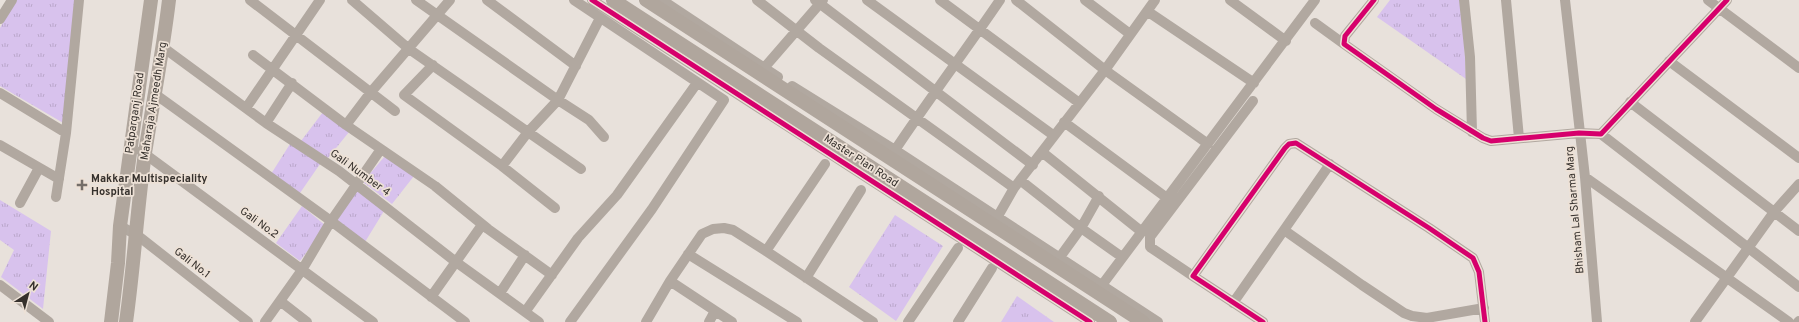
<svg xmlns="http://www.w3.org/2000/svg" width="1799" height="322" font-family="Overpass,sans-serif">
  <defs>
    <pattern id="grass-tufts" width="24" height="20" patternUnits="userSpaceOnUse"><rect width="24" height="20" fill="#d8c2ed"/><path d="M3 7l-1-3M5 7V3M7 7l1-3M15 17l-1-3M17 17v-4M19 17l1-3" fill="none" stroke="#baa7cb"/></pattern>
  </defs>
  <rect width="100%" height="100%" fill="#e8e1db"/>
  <path fill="url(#grass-tufts)" d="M15,0H81L65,124L0,86V28Z
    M1390,0H1460L1464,38L1466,79L1377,17Z
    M323,112L349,132L328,158L301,141Z
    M290,144L320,164L300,193L271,174Z
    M385,156L414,176L392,204L363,182Z
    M358,189L384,211L365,242L335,219Z
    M0,200L51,231L43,309L1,277L14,250L0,240Z
    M302,206L326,226L300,261L276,243Z
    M895,215L943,246L896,321L849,287Z
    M1017,296L1054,322H1001Z"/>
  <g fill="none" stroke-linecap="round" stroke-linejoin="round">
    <path stroke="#b1a8a0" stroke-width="10" d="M250,0L395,111
      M352,0L409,49L581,169
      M416,0L558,100L589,120L604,137
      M487,0L576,66
      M592,0L1090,322
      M662,0L778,77
      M757,0L819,48L1014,188
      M815,0L1033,165
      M867,0L1053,135
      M940,0L1078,102
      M1016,0L1105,70L1208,144
      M1085,0L1130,34
      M1230,0L1286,41
      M1374,0L1345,36L1344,44L1436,109L1483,138L1491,141L1579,133L1601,134L1727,0
      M1464,0L1470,57L1472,132
      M1506,0L1519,138
      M1565,0L1585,177L1597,322
      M1708,0L1799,68
      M1147,11L1254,83
      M0,19L12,0
      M1315,23L1344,44
      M164,48L266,123L339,171L456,262L539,322
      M253,55L346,125L435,186L488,229L552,275
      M1669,61L1799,158
      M433,65L404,95L502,166L555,208
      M764,68L823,0
      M792,86L895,150L1158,322
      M0,93L66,133
      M155,94L331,221L465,322
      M1630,102L1799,231
      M246,108L320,0
      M1064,122L1167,198
      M266,123L292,83
      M346,125L371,92L450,0
      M1601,134L1799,287
      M0,145L59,179
      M895,150C929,99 966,50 1000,0
      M141,151L373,322
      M1042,152L1142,232
      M502,166L528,132L558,100L600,18
      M1585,177L1789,322
      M1020,180L1081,228L1122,257
      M56,197L66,133L79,0
      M20,203L39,168
      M998,216L1014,188L1105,70L1155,0
      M120,226L137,235L248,322
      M1284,230L1330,164
      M766,251L825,164
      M688,254L797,322
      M1060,257L1081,228L1099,196
      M1193,276L1150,247V237L1253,101
      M806,278L861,190
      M670,281L732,322
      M0,285L49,322
      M1102,285L1315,0
      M500,293L525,255
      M431,297L482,225
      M280,301L307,322
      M1233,303L1284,230L1362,285L1404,313L1412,316L1427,318L1484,308
      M525,312L578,238L617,195L697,83
      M265,322L302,270L331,221L381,149
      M570,322L652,209L724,100L574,0
      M646,322L670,281L702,234L713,229L724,228L733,230L766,251L873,322
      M709,322L715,311
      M908,322L958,248
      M958,322L992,268
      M1263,322L1193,276L1285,148L1289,144L1296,143L1429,228L1473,258L1479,272L1485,322
      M1695,322L1774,212L1799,184
      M1798,322L1799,321"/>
    <path stroke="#b0a69d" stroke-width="14" d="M613,0L1110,322
      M646,0L1143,322
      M111,322L118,263L120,226L151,0
      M126,322C134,266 137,209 145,153C153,102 163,51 169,0"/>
    <defs>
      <path id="cycleway" d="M592,0L1090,322
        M1374,0L1345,36L1344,44L1436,109L1483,138L1491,141L1579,133L1601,134L1727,0
        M1263,322L1193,276L1285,148L1289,144L1296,143L1429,228L1473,258L1479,272L1485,322"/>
    </defs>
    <use href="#cycleway" stroke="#ede1d6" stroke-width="8"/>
    <use href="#cycleway" stroke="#d6006c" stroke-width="5"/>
  </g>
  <path fill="#746e69" stroke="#ede1d6" stroke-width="1.5" d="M80 179h4v4h4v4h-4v4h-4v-4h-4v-4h4z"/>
  <g text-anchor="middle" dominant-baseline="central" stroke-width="3.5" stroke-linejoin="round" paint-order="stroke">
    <g font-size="11" fill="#35302c" stroke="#ede1d6">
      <text transform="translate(154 101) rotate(-81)">Maharaja Ajmeedh Marg</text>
      <text transform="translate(135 113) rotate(-82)">Patparganj Road</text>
      <text transform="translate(861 161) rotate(33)">Master Plan Road</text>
      <text transform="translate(360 173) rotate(36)">Gali Number 4</text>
      <text transform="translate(1575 210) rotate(-95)">Bhisham Lal Sharma Marg</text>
      <text transform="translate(259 223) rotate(36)">Gali No.2</text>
      <text transform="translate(192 263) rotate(38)">Gali No.1</text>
    </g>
    <g font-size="11" font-weight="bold" fill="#35302c" stroke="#ede1d6" text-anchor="start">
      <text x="91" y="179">Makkar Multispeciality<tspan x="91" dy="13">Hospital</tspan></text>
    </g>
  </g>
  <g transform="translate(28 294) rotate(36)" stroke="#ede1d6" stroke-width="3" paint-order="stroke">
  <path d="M0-3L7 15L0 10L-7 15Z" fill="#35302c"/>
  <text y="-6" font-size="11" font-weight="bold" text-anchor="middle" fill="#35302c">N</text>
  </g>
</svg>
